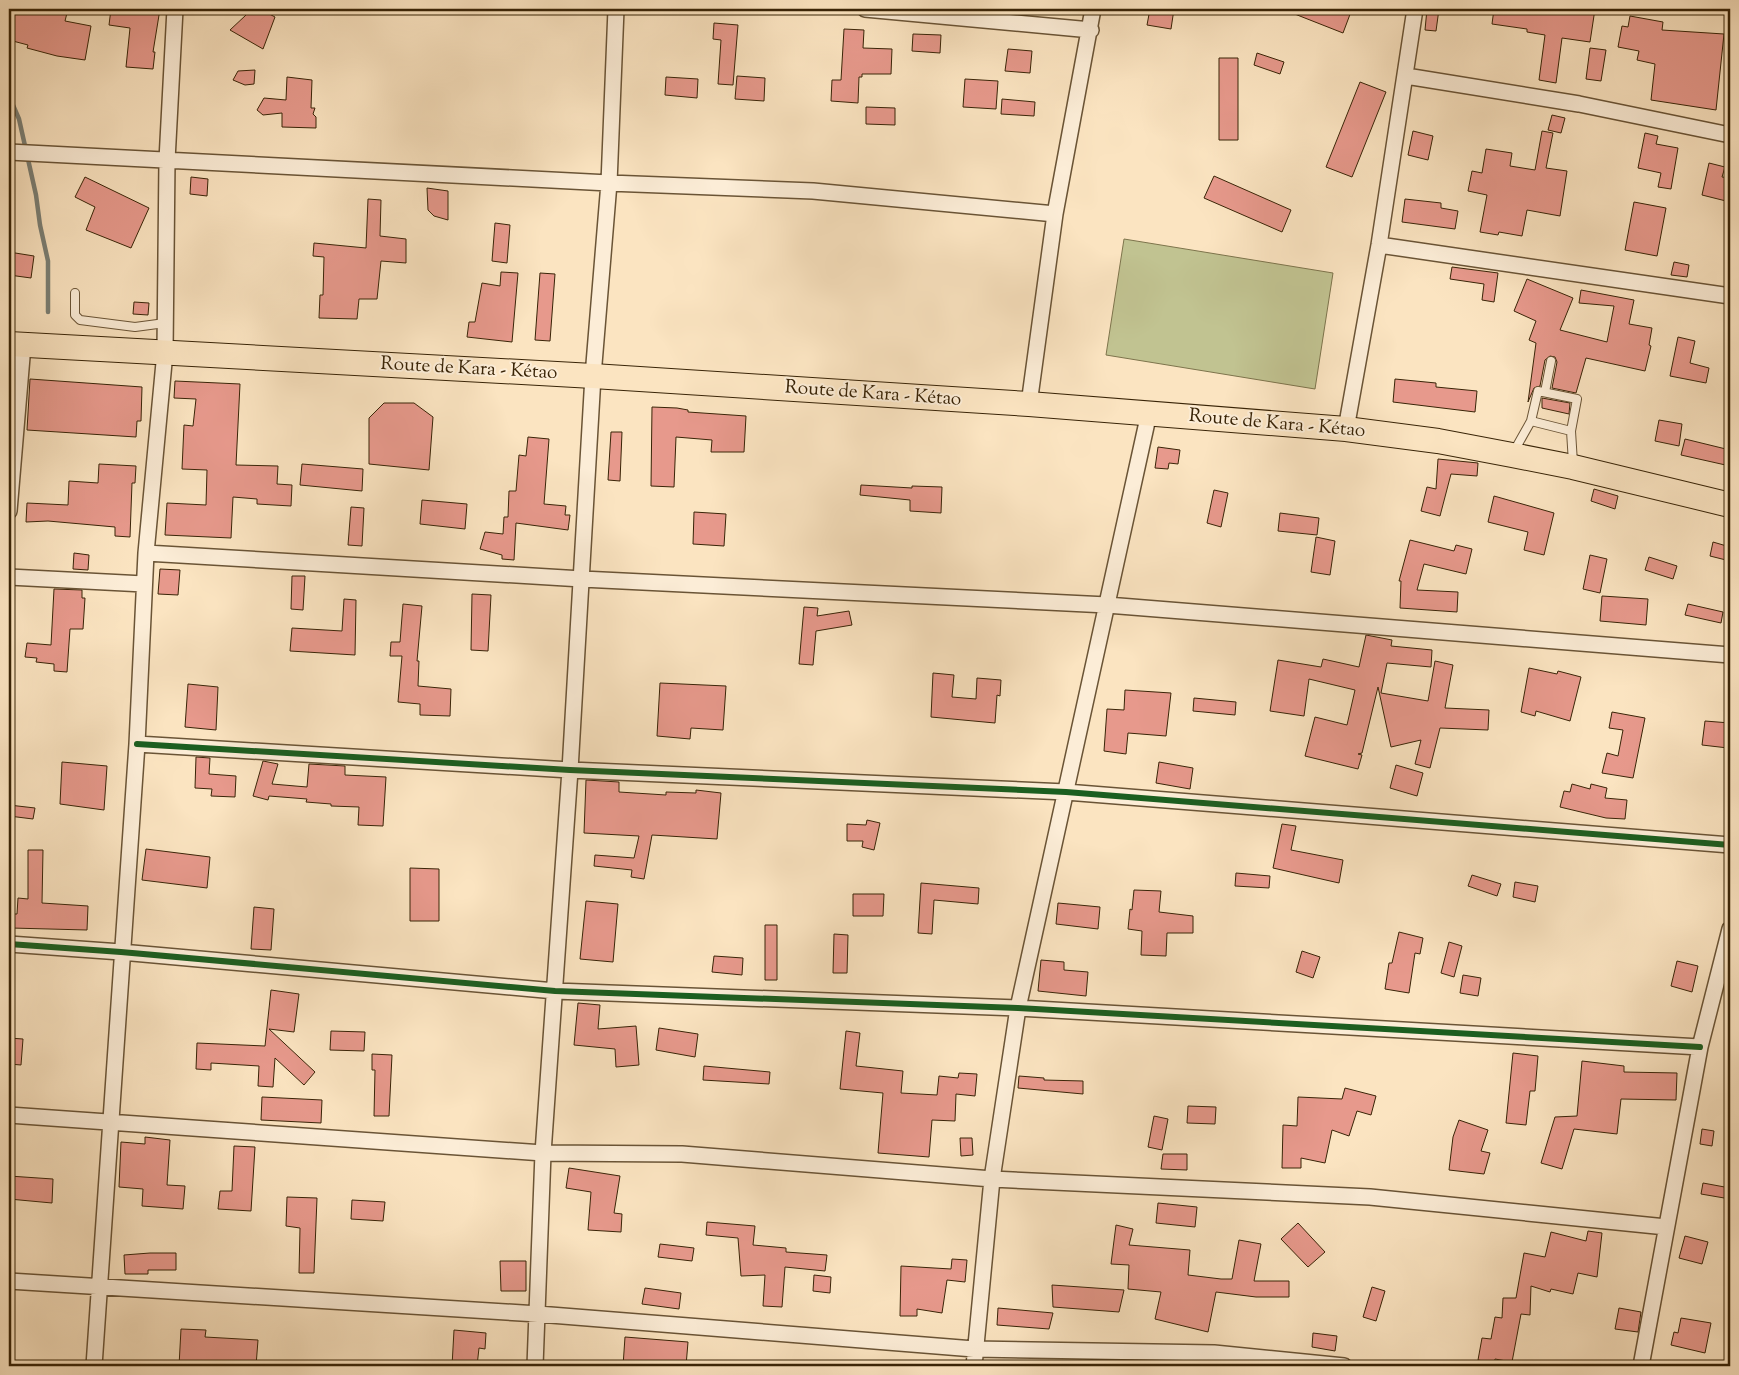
<svg xmlns="http://www.w3.org/2000/svg" width="1739" height="1375" font-family="'Sorts Mill Goudy',serif">
  <rect width="100%" height="100%" fill="#fbe4c1"/>
  <filter id="stains"><feTurbulence type="fractalNoise" baseFrequency=".004" numOctaves="4"/><feColorMatrix values="0 0 0 0 .2 0 0 0 0 .09 0 0 0 0 .02 0 0 0 .5 -.17"/></filter>
  <radialGradient id="worn" r=".72"><stop offset=".6" stop-color="#630" stop-opacity="0"/><stop offset="1" stop-color="#630" stop-opacity=".3"/></radialGradient>
  <path fill="#c1c391" stroke="#7d744c" d="M1124,239L1333,273L1315,389L1106,355Z"/>
  <g fill="none" stroke-linecap="round" stroke-linejoin="round">
    <path stroke="#7a7f75" stroke-width="4.5" d="M9,96L19,119L36,195L40,225L48,261V312"/>
  </g>
  <path fill="#e7998c" stroke="#392407" d="M13,9H68L65,21L91,26L85,60L57,56L27,48L28,45L9,40V22Z
    M111,9H160L153,52H155L153,69L126,67L130,28L109,25Z
    M245,9H260L275,17L263,49L230,30L246,15Z
    M1150,9H1174L1171,29L1147,25Z
    M1282,9H1352L1343,33Z
    M1427,9H1439L1436,31L1425,30Z
    M1494,9L1530,14L1533,9H1595L1590,42L1562,38L1556,83L1539,80L1545,35L1527,32V29L1492,24Z
    M1630,16L1663,22L1662,30L1724,34L1716,110L1651,100L1655,64L1637,60L1639,51L1618,47L1622,26L1628,27Z
    M714,23L738,25L733,85L718,84L721,40L713,39Z
    M844,29L864,30L863,48L892,49L891,74H862V77H859L858,103L831,101L832,80H841Z
    M913,34L941,35L940,53L912,51Z
    M1590,48L1606,50L1601,81L1586,79Z
    M1008,49L1032,51L1030,73L1005,71Z
    M1257,53L1284,62L1280,74L1254,65Z
    M1219,58H1238V140H1219Z
    M255,70L254,84L245,85L233,80L238,71Z
    M737,76L765,78L764,101L735,99Z
    M287,77L312,80L311,108H315L313,114L316,117V128L282,127V113L263,115L257,110L264,98L286,100Z
    M666,77L698,79L697,98L665,95Z
    M965,79L998,81L996,109L963,107Z
    M1360,82L1386,92L1352,177L1326,167Z
    M1002,99L1035,102L1034,116L1001,114Z
    M866,107L895,108V125L866,124Z
    M1552,115L1565,118L1561,133L1548,130Z
    M1413,131L1433,136L1428,160L1408,155Z
    M1542,131L1553,133L1546,168L1567,171L1560,216L1527,210L1522,236L1499,232L1498,235L1480,232L1487,195L1468,191L1472,171L1482,173L1486,149L1512,153L1510,166L1535,170Z
    M1645,133L1658,136L1656,144L1678,148L1671,189L1658,187L1661,173L1638,168Z
    M1709,163L1725,167L1722,177L1730,178V202L1702,195Z
    M1214,176L1291,210L1282,232L1204,198Z
    M85,177L149,208L131,248L86,230L95,207L75,197Z
    M191,177L208,179L207,196L190,194Z
    M427,188L448,191V220L434,216L428,210Z
    M368,199L381,200L380,236L406,239V263L381,261L377,299H359L357,319L319,318L320,295H323L324,257L313,256L314,243L366,248Z
    M1405,199L1441,203V208L1458,211L1455,229L1402,222Z
    M1634,202L1666,208L1657,256L1625,250Z
    M495,223L510,225L507,263L492,261Z
    M9,252L34,256L31,278L9,275Z
    M1674,262L1689,265L1687,277L1671,275Z
    M1452,267L1498,273L1494,302L1482,300L1484,284L1450,279Z
    M501,272L518,273L512,342L467,337L469,322H475L482,283L500,286Z
    M540,273L555,274L550,341L535,340Z
    M1527,279L1573,298L1560,330L1607,342L1614,306L1579,303L1581,290L1634,300L1629,324L1652,328L1649,345L1651,346L1645,371L1586,358L1576,393L1552,388L1557,362L1555,357L1550,356L1545,360L1540,386L1534,388L1528,402L1536,343L1529,340L1536,321L1514,311Z
    M134,302L149,303L148,315L133,314Z
    M1678,337L1695,341L1690,363L1709,368L1706,383L1670,376Z
    M30,379L142,387L141,421H137L136,437L27,430Z
    M1395,379L1436,383V387L1477,391L1475,412L1393,402Z
    M175,381L240,384L236,465L278,466L277,484L292,485L291,506L257,504V499L233,497L231,538L165,535L167,503L206,505L207,470L182,469L184,425L193,426L196,399L174,398Z
    M1542,398L1570,403L1569,414L1542,408Z
    M384,403H414L433,417L429,470L369,464V418Z
    M652,407L677,408L688,410V412L746,416L744,452H711L712,440L676,437L674,487L651,486Z
    M1659,420L1682,424L1679,446L1655,441Z
    M611,432H622L620,481L608,480Z
    M528,437L549,439L544,504L566,506L565,515H570L568,530L516,523L514,560L502,559V555L480,549L485,532L503,534L504,517H508L509,491H516L519,455L526,456Z
    M1685,439L1730,450V466L1681,455Z
    M1158,447L1180,450L1178,464L1169,463L1168,469L1155,468Z
    M1438,459L1478,463L1477,476L1451,474L1440,516L1421,511L1427,487L1436,489Z
    M99,464L136,466L135,483H132L130,537L115,536V527L48,521L26,522L27,503L68,505L69,481L98,483Z
    M302,464L363,469L362,491L300,485Z
    M861,485L912,488V486L942,487L941,513L910,511V500L860,495Z
    M1594,489L1618,496L1615,509L1591,501Z
    M1214,490L1228,493L1221,527L1207,523Z
    M1494,496L1554,513L1544,555L1524,550L1528,532L1488,522Z
    M422,500L467,504L465,529L420,524Z
    M351,507L364,508L362,546L348,545Z
    M694,512L726,514L724,546L693,544Z
    M1280,513L1319,518L1317,535L1278,531Z
    M1316,537L1335,541L1330,575L1311,572Z
    M1410,540L1454,551L1456,545L1472,549L1466,574L1424,564L1417,590L1458,592L1457,612L1400,608L1401,581H1399Z
    M1713,542L1730,547V561L1710,556Z
    M74,553L89,555L88,570L73,569Z
    M1590,555L1607,559L1600,593L1583,589Z
    M1649,557L1677,566L1673,579L1645,570Z
    M160,569L180,570L178,595L158,594Z
    M292,576H305L303,610L291,609Z
    M54,589L82,590V598H85L83,629H70L67,672L54,671V664L36,662L37,658L25,657L27,643L51,645Z
    M472,594L491,595L488,651L471,650Z
    M1602,596L1648,599L1646,625L1600,621Z
    M344,599L356,600L355,655L290,651L292,628L342,631Z
    M403,604L422,606L417,661H419L418,686L451,689L450,716L420,715V704L398,702L402,656H390L391,642H400Z
    M1688,604L1723,612L1721,623L1685,615Z
    M804,607L818,608L817,616L849,611L852,625L816,631L813,665L799,664Z
    M1366,635L1392,640L1391,646L1432,650L1431,667L1387,663L1381,693L1428,701L1435,661L1453,665L1445,708L1489,710L1488,730L1440,728L1430,768L1415,764L1421,740L1391,747L1378,687L1362,753L1358,754L1362,755L1358,769L1305,756L1315,717L1347,725L1355,690L1309,679L1304,716L1270,711L1278,660L1321,667L1323,659L1359,667Z
    M1529,668L1557,674L1558,671L1581,677L1570,721L1536,711L1535,716L1521,712Z
    M933,673L954,675L952,697L976,699L977,678L1001,680L1000,696L997,695L995,723L931,717Z
    M660,683L726,686L723,730L691,728L690,739L657,736Z
    M188,684L218,687L216,730L185,727Z
    M1125,690L1171,693L1166,736L1128,733L1126,754L1104,751L1107,709L1124,710Z
    M1194,698L1236,702L1235,715L1193,711Z
    M1612,712L1645,718L1633,778L1602,773L1607,753L1618,756L1623,730L1609,728Z
    M1705,721L1730,723L1728,748L1702,745Z
    M196,757L210,758L209,774L236,776L235,797L211,796L212,789L195,788Z
    M263,761L278,764L272,784L307,787L309,764L345,766V775L386,777L383,826L358,825L359,807L331,806V804L306,802L307,799L269,796L268,800L253,796Z
    M62,762L107,766L104,810L60,804Z
    M1159,762L1193,768L1190,789L1156,783Z
    M1396,765L1423,773L1417,796L1390,788Z
    M586,780L619,782V792L666,795V792L696,793V790L721,793L717,839L652,835L644,879L631,877L632,870L594,866L595,855L634,858L639,836L584,833Z
    M1572,784L1590,789L1591,784L1607,788L1605,798L1627,800L1625,819L1606,818L1560,807L1564,791L1570,792Z
    M9,805L35,808L33,819L9,816Z
    M867,820L880,823L874,850L862,847L863,841H847V824L866,825Z
    M1282,824L1296,826L1291,850L1343,860L1339,883L1273,868Z
    M146,849L210,857L207,888L142,880Z
    M28,850H43L42,903L88,906L87,930L11,928L12,914H17L18,898L28,899Z
    M410,868L439,869V921H410Z
    M1236,873L1270,876L1269,888L1235,886Z
    M1472,875L1501,884L1497,896L1468,886Z
    M1515,882L1538,886L1535,902L1513,897Z
    M921,883L979,888L978,904L934,900L932,934L918,933Z
    M1134,890L1161,891L1159,912L1193,916V933H1167L1166,956L1141,955L1142,931L1128,929L1130,909L1132,910Z
    M853,894H884L883,916H853Z
    M586,901L618,904L613,962L580,959Z
    M1058,903L1100,907L1098,929L1056,924Z
    M254,907L274,909L271,950L251,949Z
    M765,925H777V980H765Z
    M1399,932L1423,938L1420,954L1415,953L1409,993L1385,989L1389,963H1392Z
    M834,934L848,935L847,973H833Z
    M1449,942L1462,946L1454,977L1441,973Z
    M1302,951L1320,957L1313,978L1296,972Z
    M714,956L743,958L742,975L712,972Z
    M1041,960L1064,962V970L1088,972L1086,996L1038,991Z
    M1677,961L1698,966L1692,992L1671,986Z
    M1463,975L1481,978L1478,996L1460,993Z
    M271,990L299,994L294,1032L269,1029L315,1072L304,1085L275,1058L273,1087L258,1086L259,1066L211,1063V1070L196,1069L197,1043L265,1046Z
    M578,1003L600,1005L598,1029L636,1026L639,1065L616,1067L615,1049L574,1045Z
    M659,1028L698,1034L695,1057L656,1050Z
    M331,1031L365,1032L364,1051L330,1050Z
    M846,1031L860,1033L856,1066L903,1071L901,1093L937,1095L939,1076L958,1078L959,1073L977,1074L975,1096L956,1094L955,1121L932,1120L929,1157L878,1153L883,1093L840,1089Z
    M9,1038L23,1039L21,1065L9,1064Z
    M1513,1053L1538,1056L1535,1091H1530L1526,1125L1506,1123Z
    M372,1054L392,1055L389,1116H374L375,1070H372Z
    M1582,1061L1624,1066V1072L1677,1073L1676,1100L1621,1099L1617,1134L1574,1129L1562,1169L1541,1163L1555,1117L1577,1116Z
    M704,1066L770,1072L769,1084L703,1080Z
    M1019,1076L1044,1078V1080L1083,1081V1094L1018,1088Z
    M1345,1088L1376,1096L1371,1115L1357,1111L1349,1136L1332,1130L1325,1163L1301,1158V1168H1282L1283,1125L1297,1126L1298,1097L1342,1099Z
    M262,1097L322,1100L321,1123L261,1120Z
    M1188,1106L1216,1107L1215,1124L1187,1123Z
    M1154,1116L1168,1119L1162,1150L1148,1147Z
    M1459,1120L1488,1130L1481,1151L1490,1153L1484,1174L1449,1170L1453,1137Z
    M1702,1129L1714,1131L1712,1146L1700,1144Z
    M145,1137L170,1140L167,1185L185,1186L183,1209L142,1206L143,1189L119,1187L121,1142L145,1144Z
    M960,1138H972L973,1155L961,1156Z
    M234,1146L255,1147L251,1211L218,1209L220,1191H232Z
    M1163,1154H1187V1170L1161,1169Z
    M569,1168L620,1176L614,1213L622,1214L621,1232L588,1230L591,1192L566,1188Z
    M9,1176L53,1179L52,1203L9,1199Z
    M1703,1183L1730,1188V1199L1701,1194Z
    M287,1197L317,1198L314,1273H299L300,1228L286,1226Z
    M352,1200L385,1202L383,1221L351,1219Z
    M1158,1203L1197,1207L1195,1227L1156,1223Z
    M707,1222L755,1226L753,1245L786,1248V1252L827,1255L825,1271L785,1267L782,1307L763,1306L765,1275L741,1276L738,1238L706,1235Z
    M1298,1223L1325,1252L1308,1267L1281,1239Z
    M1116,1225L1133,1229L1129,1245L1190,1250L1188,1275L1221,1279H1232L1239,1240L1261,1244L1254,1281H1289V1297H1256L1216,1292L1208,1332L1155,1319L1161,1292L1128,1289L1129,1265L1111,1264Z
    M1588,1231L1602,1233L1597,1277L1578,1273L1573,1294L1551,1289L1550,1292L1531,1286L1530,1315L1521,1314L1512,1362L1495,1359L1494,1363L1478,1360L1482,1338L1491,1339L1495,1317L1502,1318L1503,1298H1516L1524,1253L1545,1257L1551,1232L1586,1241Z
    M1685,1236L1708,1242L1702,1264L1679,1258Z
    M660,1244L694,1248L692,1261L658,1257Z
    M150,1253H176V1270H148V1274H125L124,1255Z
    M952,1259L967,1260L965,1282L947,1280L942,1313L917,1309V1316H900L901,1266L951,1269Z
    M500,1261H526V1291H501Z
    M814,1275L831,1277L830,1293L813,1291Z
    M1052,1285L1124,1290L1119,1312L1053,1307Z
    M1372,1287L1385,1291L1376,1321L1363,1317Z
    M645,1288L681,1293L679,1309L642,1304Z
    M998,1308L1053,1313L1049,1329L997,1325Z
    M1619,1308L1641,1312L1638,1332L1615,1329Z
    M1681,1318L1711,1323L1705,1353L1671,1345L1674,1332L1678,1333Z
    M181,1329L206,1330L205,1337L258,1340L256,1366H179Z
    M454,1330L486,1333L485,1349L479,1348L477,1366H452Z
    M1313,1333L1337,1336L1335,1351L1312,1347Z
    M625,1337L688,1342L686,1366H623Z"/>
  <g fill="none" stroke-linecap="round" stroke-linejoin="round">
    <defs>
      <path id="service" d="M75,293V315L80,320L135,327L165,323
        M1545,392L1551,361
        M1531,421L1571,431
        M1513,453L1531,421L1538,391L1577,399L1571,431L1573,463"/>
      <path id="minor" d="M865,9L1091,30
        M1406,76L1579,104L1730,135
        M9,152L609,183L813,191L1055,214
        M1379,245L1730,296
        M1029,404L1055,214L1093,9
        M1346,429L1379,245L1415,9
        M9,511L23,345
        M146,553L582,579L1107,605L1730,655
        M9,577L144,584
        M137,744L570,770L1066,792L1730,845
        M9,944L121,952L555,991L1018,1008L1700,1047
        M9,1115L543,1153L682,1154L992,1179L1370,1197L1666,1227
        M9,1281L538,1314L974,1349L1214,1353L1344,1366
        M94,1366L137,744L146,553L165,352L167,160L175,9
        M535,1366L543,1153L570,770L593,376L609,183L616,9
        M974,1366L992,1179L1018,1008L1149,413
        M1641,1366L1700,1047L1730,929"/>
      <path id="primary" d="M9,344L593,376L1029,404L1346,429L1438,441L1512,455L1573,467L1730,505"/>
    </defs>
    <use href="#service" stroke="#6a5436" stroke-width="10"/>
    <use href="#minor" stroke="#6a5436" stroke-width="18"/>
    <use href="#primary" stroke="#392407" stroke-width="26"/>
    <use href="#service" stroke="#fcedd7" stroke-width="8"/>
    <use href="#minor" stroke="#fcedd7" stroke-width="15"/>
    <use href="#primary" stroke="#fbe4c1" stroke-width="24"/>
    <defs>
      <path id="cycleway" d="M137,744L570,770L1066,792L1730,845
        M9,944L121,952L555,991L1018,1008L1700,1047"/>
    </defs>
    <use href="#cycleway" stroke="#fcedd7" stroke-width="9"/>
    <use href="#cycleway" stroke="#1b5e20" stroke-width="6"/>
  </g>
  <g text-anchor="middle" dominant-baseline="central" stroke-width="4" stroke-linejoin="round" paint-order="stroke">
    <g font-size="19" fill="#392407" stroke="#fcedd7">
      <text transform="translate(469 369) rotate(3)">Route de Kara - Kétao</text>
      <text transform="translate(873 394) rotate(4)">Route de Kara - Kétao</text>
      <text transform="translate(1277 424) rotate(5)">Route de Kara - Kétao</text>
    </g>
  </g>
  <rect width="1739" height="1375" fill="none" stroke="#fbe4c1" stroke-width="30"/>
  <rect x="10" y="10" width="1719" height="1355" fill="none" stroke="#392407" stroke-width="2.5"/>
  <rect x="15" y="15" width="1709" height="1345" fill="none" stroke="#392407"/>
  <rect width="100%" height="100%" filter="url(#stains)"/>
  <rect width="100%" height="100%" fill="url(#worn)"/>
</svg>
